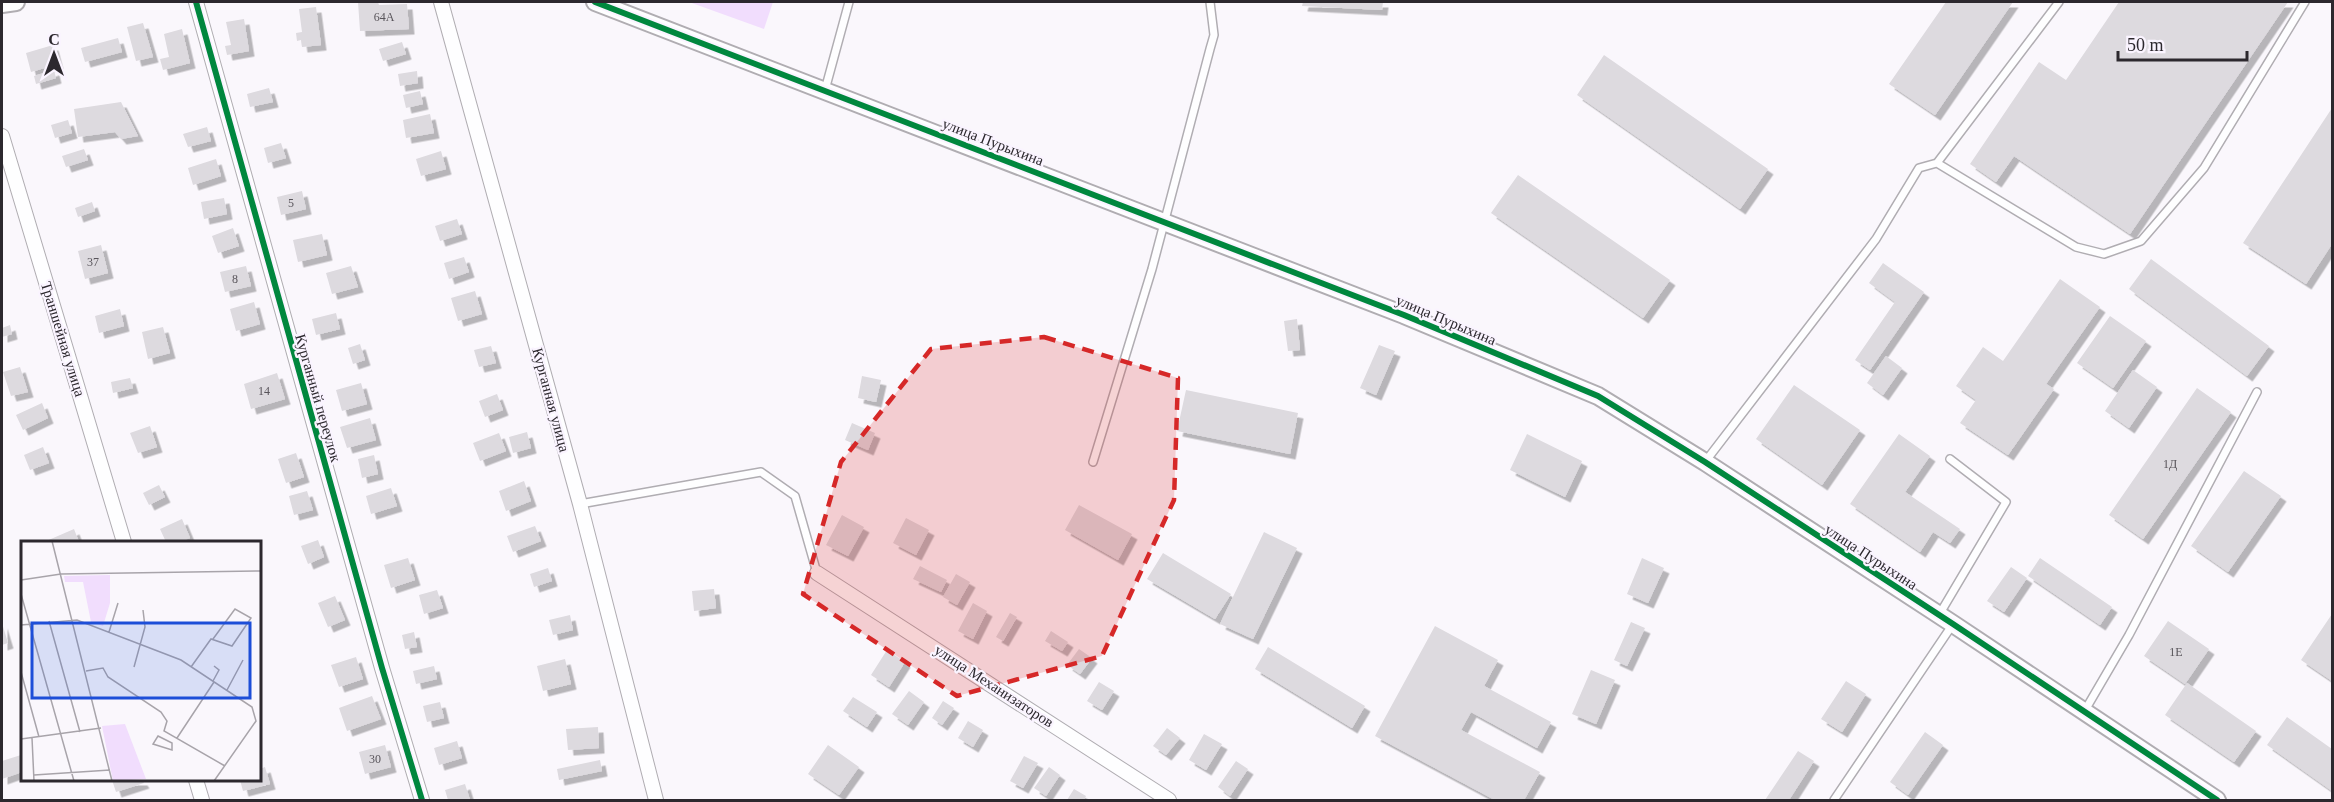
<svg xmlns="http://www.w3.org/2000/svg" width="2334" height="802" font-family="'Times New Roman',serif">
  <defs>
    <filter id="shadow"><feDropShadow dx="5.5" dy="5.5" stdDeviation="0" flood-color="#0004"/></filter>
  </defs>
  <rect width="100%" height="100%" fill="#faf7fc"/>
  <path fill="#f1ddfd" d="M689,2H773L764,29Z"/>
  <path fill="#dddadf" filter="url(#shadow)" d="M358,2H378L379,5L407,4L409,29L360,31Z
    M1303,2H1383L1382,10L1302,6Z
    M1946,2H2013L1935,115L1889,84Z
    M2119,2H2288L2130,234L2014,156L1996,182L1970,164L2039,62L2066,80Z
    M316,7L321,45L302,47L301,40L297,41L296,33L302,32L299,9Z
    M244,19L249,51L227,55L225,46L231,45L226,22Z
    M143,23L153,57L136,61L127,27Z
    M182,29L190,63L163,70L160,59L169,57L164,34Z
    M118,38L122,52L85,62L81,48Z
    M402,42L406,54L383,61L379,49Z
    M53,45L58,64L31,72L26,53Z
    M1604,55L1768,169L1740,209L1577,95Z
    M54,70L56,78L36,84L34,76Z
    M417,71L418,83L400,86L398,74Z
    M269,88L273,102L250,107L247,94Z
    M420,91L423,104L406,108L403,95Z
    M121,102L138,136L121,139L115,132L78,137L74,109Z
    M2332,108V244L2306,284L2243,243Z
    M430,114L434,133L406,138L403,120Z
    M68,120L72,133L55,138L51,125Z
    M207,127L211,141L188,147L183,134Z
    M281,143L286,158L268,163L264,148Z
    M84,149L88,160L66,167L62,156Z
    M441,151L446,169L421,176L416,159Z
    M216,159L221,176L193,185L188,168Z
    M1518,175L1670,280L1643,318L1491,213Z
    M302,191L306,209L281,215L277,197Z
    M224,198L227,214L204,219L201,202Z
    M92,202L95,211L78,217L75,208Z
    M457,219L462,234L440,241L435,226Z
    M233,228L239,246L218,253L212,236Z
    M322,234L327,255L298,262L293,240Z
    M101,245L108,273L85,279L78,251Z
    M464,257L469,272L449,279L444,263Z
    M2151,259L2269,346L2247,376L2129,289Z
    M1883,263L1924,292L1870,370L1855,360L1895,302L1869,283Z
    M246,266L251,286L225,292L220,272Z
    M351,266L358,287L332,294L326,273Z
    M2060,279L2100,307L2046,384L2054,389L2008,455L1960,423L1976,400L1956,386L1983,347L2003,361Z
    M475,291L482,314L458,321L451,298Z
    M254,302L260,324L236,331L230,309Z
    M120,309L124,326L99,333L95,316Z
    M336,313L340,329L316,335L312,319Z
    M2110,316L2146,341L2113,388L2077,363Z
    M1297,319L1300,350L1288,351L1284,321Z
    M10,325L12,334L2,337V328Z
    M163,327L170,353L148,359L142,332Z
    M360,344L365,360L353,364L348,348Z
    M1379,345L1395,351L1376,395L1360,388Z
    M491,346L496,363L479,367L474,350Z
    M1886,356L1902,368L1883,395L1867,383Z
    M20,367L28,392L11,396L3,372Z
    M2133,370L2157,387L2129,428L2105,411Z
    M277,373L285,399L251,409L244,384Z
    M862,376L881,380L876,402L858,398Z
    M130,378L133,388L113,393L111,382Z
    M361,383L367,404L342,411L336,390Z
    M1794,385L1860,430L1822,485L1756,439Z
    M2197,388L2231,412L2143,539L2109,515Z
    M1186,390L1298,413L1290,454L1177,431Z
    M497,394L503,410L485,417L479,401Z
    M42,403L48,418L23,430L16,415Z
    M370,418L376,440L347,448L340,427Z
    M852,423L875,433L868,450L845,440Z
    M150,426L157,447L138,453L130,433Z
    M527,432L531,448L513,453L509,437Z
    M499,433L506,451L480,461L473,443Z
    M1527,434L1582,461L1565,497L1510,470Z
    M1899,434L1930,456L1905,492L1960,529L1950,543L1933,532L1920,552L1850,504Z
    M43,447L49,463L30,470L24,455Z
    M296,453L304,477L286,483L278,459Z
    M374,455L378,474L362,478L358,459Z
    M2244,471L2281,496L2228,572L2191,546Z
    M524,481L531,501L506,511L499,491Z
    M159,485L165,497L149,505L143,493Z
    M391,488L397,506L371,514L366,496Z
    M307,491L313,510L294,515L289,496Z
    M1079,505L1132,534L1118,560L1065,530Z
    M842,515L864,527L848,556L826,545Z
    M906,518L929,530L916,555L893,543Z
    M182,519L190,538L179,542H166L160,529Z
    M535,526L541,541L513,552L507,536Z
    M74,529L79,542H44Z
    M1264,532L1297,548L1253,639L1220,624Z
    M318,540L324,557L308,564L301,546Z
    M1163,553L1231,594L1215,619L1147,579Z
    M408,558L415,580L391,588L384,565Z
    M1642,558L1664,568L1648,603L1627,594Z
    M2040,558L2112,607L2100,625L2028,576Z
    M920,566L947,580L941,592L913,579Z
    M2011,567L2027,578L2004,612L1987,601Z
    M548,568L552,581L534,587L530,574Z
    M956,574L970,582L957,605L943,597Z
    M714,589L716,608L694,611L692,591Z
    M437,590L443,608L424,614L419,595Z
    M335,596L345,620L328,627L318,603Z
    M973,603L987,611L973,639L958,631Z
    M1010,613L1017,617L1003,641L996,637Z
    M2332,614V681L2301,660Z
    M570,615L573,630L553,635L549,620Z
    M2168,621L2209,649L2185,684L2144,656Z
    M1631,622L1645,628L1627,666L1614,660Z
    M2,623L8,643L2,645Z
    M1435,626L1498,660L1484,686L1551,722L1537,748L1471,712L1461,730L1540,772L1524,800H1495L1375,736Z
    M1051,631L1068,642L1062,651L1045,641Z
    M414,632L417,647L405,649L402,635Z
    M1268,647L1365,706L1352,728L1255,669Z
    M1079,649L1092,658L1080,674L1067,665Z
    M887,650L905,662L889,687L871,675Z
    M356,657L363,679L339,687L331,665Z
    M565,659L571,684L543,691L537,666Z
    M434,666L437,679L416,684L413,671Z
    M1591,670L1615,680L1596,724L1572,714Z
    M1846,681L1866,694L1842,732L1821,719Z
    M1099,682L1114,691L1102,710L1087,701Z
    M2187,683L2256,731L2234,762L2165,715Z
    M909,691L924,702L908,725L892,714Z
    M372,696L381,719L347,731L339,708Z
    M853,697L877,712L867,727L843,711Z
    M943,701L954,708L942,725L932,718Z
    M440,702L444,718L427,722L423,706Z
    M2287,717L2332,749V791L2267,745Z
    M968,721L983,730L973,747L958,738Z
    M598,727L599,748L568,750L566,729Z
    M1167,728L1180,738L1166,755L1153,746Z
    M1925,732L1943,745L1908,795L1890,782Z
    M1204,734L1222,744L1206,770L1189,760Z
    M457,741L462,758L439,765L434,748Z
    M385,745L391,767L365,774L359,752Z
    M828,745L859,767L839,795L808,774Z
    M1798,751L1814,761L1789,800H1765Z
    M21,755L22,772L2,779V761Z
    M1024,756L1038,763L1023,788L1010,781Z
    M600,760L602,771L559,780L557,769Z
    M1236,761L1248,769L1230,796L1218,787Z
    M265,767L270,784L243,791L240,780H260V769Z
    M1049,767L1060,775L1046,796L1034,788Z
    M112,780H142L144,783L116,792Z
    M465,784L470,800H448L445,790Z
    M1074,789L1086,796L1084,800H1067Z"/>
  <g fill="none" stroke-linecap="round" stroke-linejoin="round">
    <defs>
      <path id="service" d="M825,90L849,2
        M1937,163L2059,2
        M1093,462L1152,269L1210,49L1214,35L1210,2
        M1705,462L1876,239L1919,168L1937,163L2076,247L2104,254L2141,241L2204,168L2305,2
        M580,504L761,472L795,496L817,573
        M1939,615L2006,502L1950,459
        M2084,712L2129,635L2257,392
        M1834,800L1953,624"/>
      <path id="minor" d="M196,2L382,668L422,800
        M441,2L580,504L656,800
        M2,136L124,542
        M817,573L1169,800
        M196,780L202,800"/>
      <path id="tertiary" d="M595,2L1404,315L1598,396L1705,462L1953,624L2217,800
        M2,4L16,2"/>
    </defs>
    <use href="#service" stroke="#b0adb2" stroke-width="10"/>
    <use href="#minor" stroke="#b0adb2" stroke-width="16"/>
    <use href="#tertiary" stroke="#b0adb2" stroke-width="20"/>
    <use href="#service" stroke="#fefeff" stroke-width="7"/>
    <use href="#minor" stroke="#fefeff" stroke-width="14"/>
    <use href="#tertiary" stroke="#fefeff" stroke-width="16"/>
    <defs>
      <path id="cycleway" d="M196,2L382,668L422,800
        M595,2L1404,315L1598,396L1705,462L1953,624L2217,800"/>
    </defs>
    <use href="#cycleway" stroke="#faf4ff" stroke-width="10"/>
    <use href="#cycleway" stroke="#00873e" stroke-width="6"/>
  </g>
  <path fill="#d62828" fill-opacity="0.2" stroke="#d62828" stroke-width="4.5" stroke-dasharray="12 8" stroke-linejoin="round" d="M1044,337L1178,378L1174,500L1102,656L957,696L803,594L841,462L931,349Z"/>
  <g text-anchor="middle" dominant-baseline="central" stroke-width="4.5" stroke-linejoin="round" paint-order="stroke">
    <g font-size="12" fill="#58545a">
      <text x="384" y="17">64А</text>
      <text x="291" y="203">5</text>
      <text x="93" y="262">37</text>
      <text x="235" y="279">8</text>
      <text x="264" y="391">14</text>
      <text x="2170" y="464">1Д</text>
      <text x="2176" y="652">1Е</text>
      <text x="375" y="759">30</text>
    </g>
    <g font-size="15" fill="#2c282e" stroke="#faf4ff">
      <text transform="translate(993 142) rotate(21)">улица Пурыхина</text>
      <text transform="translate(1446 320) rotate(23)">улица Пурыхина</text>
      <text transform="translate(63 339) rotate(73)">Траншейная улица</text>
      <text transform="translate(318 398) rotate(74)">Курганный переулок</text>
      <text transform="translate(551 400) rotate(75)">Курганная улица</text>
      <text transform="translate(1871 557) rotate(33)">улица Пурыхина</text>
      <text transform="translate(994 686) rotate(33)">улица Механизаторов</text>
    </g>
  </g>
  <g transform="translate(21 541)">
    <rect width="240" height="240" fill="#faf7fc"/>
    <path d="M89,34V62L82,85L70,81L62,41H44L43,35ZM104,183L125,238L92,240L81,185Z" fill="#f1ddfd"/>
    <path fill="none" stroke="#a8a4aa" stroke-width="1.5" d="M31,0L91,240M0,39L40,33L240,30M0,53L53,240M28,80L59,191M0,84L56,79L160,119L231,166L235,180L193,240M88,91L97,62M113,126L124,86L122,69M170,126L190,98L211,105L230,77L214,68L192,98M65,130L82,127L87,136L140,171L146,180L143,190L204,225M0,131L18,196M192,140L198,129L193,125M206,149L222,119M137,195L151,202V209L132,203ZM11,197L13,240M156,197L193,141M0,198L80,187M13,234L89,229"/>
    <path fill="#1d4ed8" fill-opacity="0.15" stroke="#1d4ed8" stroke-width="3" d="M11,82H229V157H11Z"/>
    <rect width="240" height="240" fill="none" stroke="#2c282e" stroke-width="3"/>
  </g>
  <rect width="2334" height="802" fill="none" stroke="#2c282e" stroke-width="6"/>
  <g transform="translate(54 54)" stroke="#faf4ff" stroke-width="4.5" paint-order="stroke">
  <path d="M0-4.5L10 22L0 15L-10 22Z" fill="#2c282e"/>
  <text y="-9" font-size="16" font-weight="bold" text-anchor="middle" fill="#2c282e">С</text>
  </g>
  <path d="M2118 51v9h129v-9" fill="none" stroke="#2c282e" stroke-width="3"/>
  <text x="2127" y="51" font-size="18" fill="#2c282e" stroke="#faf4ff" stroke-width="4.5" paint-order="stroke">50 m</text>
</svg>
